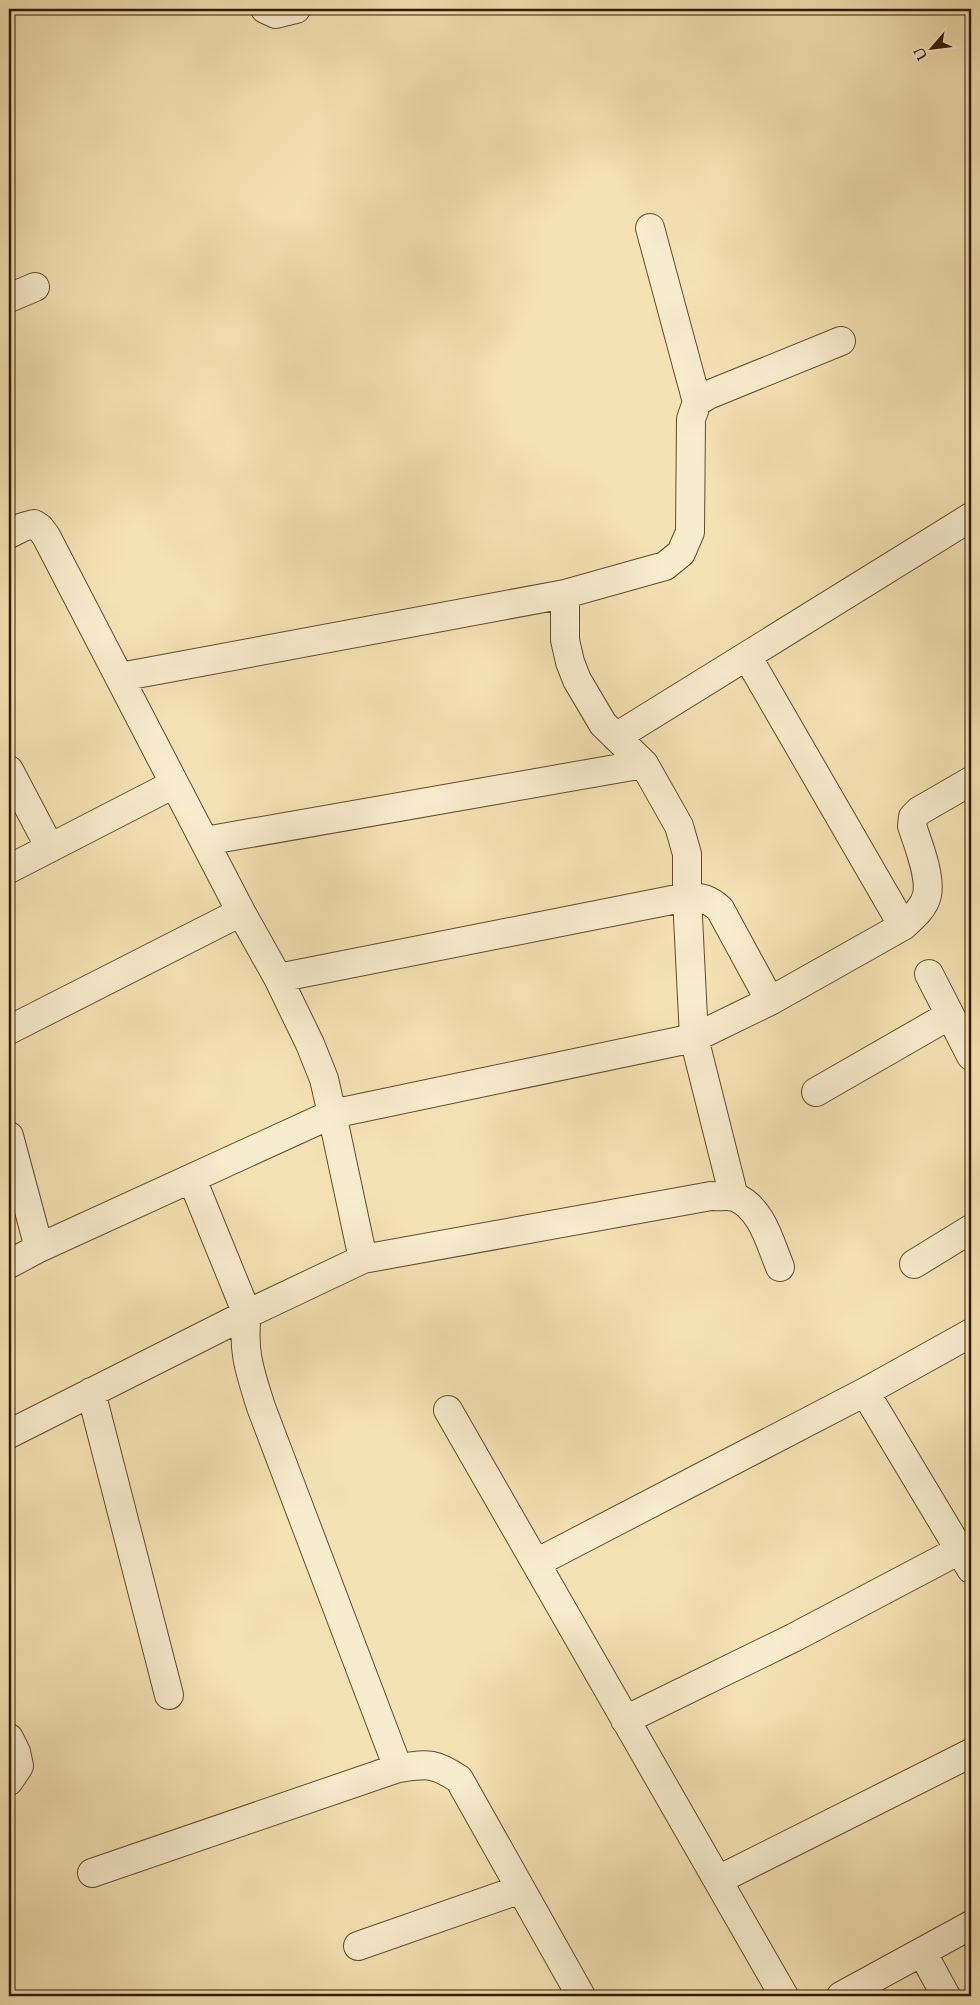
<svg xmlns="http://www.w3.org/2000/svg" width="980" height="2005" font-family="'Sorts Mill Goudy',serif">
  <rect width="100%" height="100%" fill="#f5e2b4"/>
  <filter id="stains"><feTurbulence type="fractalNoise" baseFrequency=".004" numOctaves="4"/><feColorMatrix values="0 0 0 0 .2 0 0 0 0 .09 0 0 0 0 .02 0 0 0 .5 -.17"/></filter>
  <radialGradient id="worn" r=".72"><stop offset=".6" stop-color="#630" stop-opacity="0"/><stop offset="1" stop-color="#630" stop-opacity=".3"/></radialGradient>
  <g fill="none" stroke-linecap="round" stroke-linejoin="round">
    <defs>
      <path id="minor" d="M265,9L276,14L296,9
        M650,228L697,402
        M9,298L35,287
        M9,534L23,527L34,524L40,528L46,536L241,912L278,978L310,1044L324,1079L332,1114L363,1259
        M565,594V640L570,662L577,680L603,724L644,764L679,826L687,854V897L694,1038L734,1197
        M747,656L903,926
        M120,677L565,594L665,566L681,553L690,532L691,419L697,402L708,395L841,341
        M616,737L971,517
        M9,770L50,848
        M205,841L644,764
        M9,869L174,784
        M929,974L971,1056
        M278,978L687,897C701,897 709,899 720,909L770,1001
        M9,1030L241,912
        M816,1092L950,1015
        M9,1136L39,1248
        M192,1179L247,1314C242,1351 250,1372 261,1407L398,1768C428,1764 433,1762 459,1779L581,1996
        M9,1264L39,1248L332,1114L694,1038L770,1001L903,926C913,917 924,908 927,895C931,876 918,844 912,826L913,817L919,811L971,781
        M914,1264L971,1229
        M971,1333L865,1392L971,1569
        M91,1392L169,1695
        M448,1410L784,1996
        M9,1434L247,1314L363,1259L711,1196C718,1197 728,1195 735,1197C762,1208 770,1243 780,1267
        M536,1563L865,1392
        M625,1720L793,1638L971,1544
        M9,1738L16,1752L19,1766L9,1781
        M92,1873L398,1768
        M718,1880L971,1753
        M358,1946L521,1889
        M922,1952L946,1996
        M841,1996L971,1925"/>
    </defs>
    <use href="#minor" stroke="#614c2d" stroke-width="30"/>
    <use href="#minor" stroke="#f8ecce" stroke-width="28"/>
  </g>
  <rect width="980" height="2005" fill="none" stroke="#f5e2b4" stroke-width="30"/>
  <rect x="10" y="10" width="960" height="1985" fill="none" stroke="#301a00" stroke-width="2.5"/>
  <rect x="15" y="15" width="950" height="1975" fill="none" stroke="#301a00"/>
  <g transform="translate(932 48) rotate(242)" stroke="#f8ecce" stroke-width="4" paint-order="stroke">
  <path d="M0-4L9 19L0 12L-9 19Z" fill="#301a00"/>
  <text y="-8" font-size="14" font-weight="bold" text-anchor="middle" fill="#301a00">U</text>
  </g>
  <rect width="100%" height="100%" filter="url(#stains)"/>
  <rect width="100%" height="100%" fill="url(#worn)"/>
</svg>
